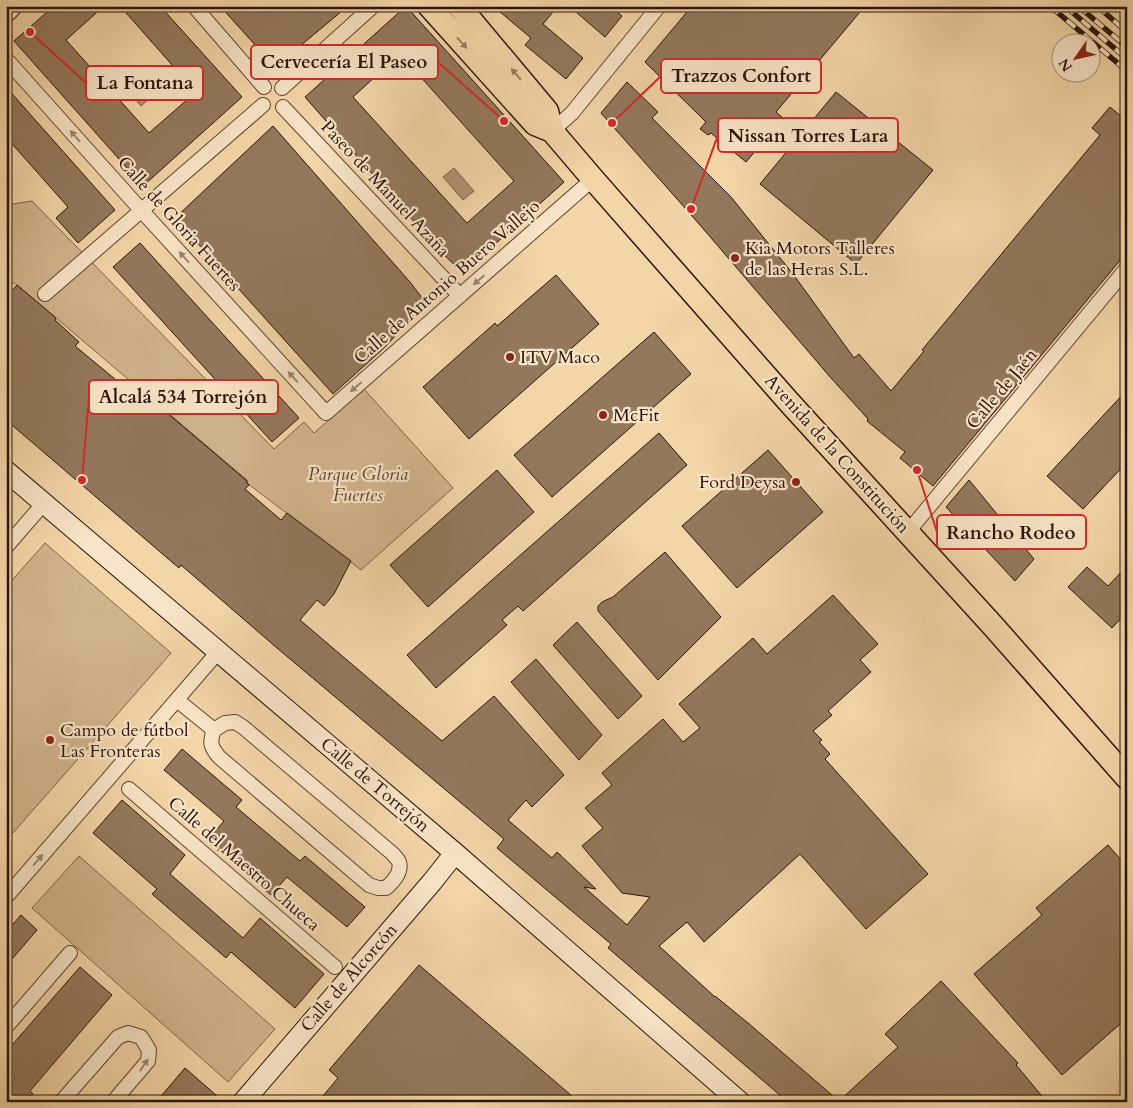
<svg xmlns="http://www.w3.org/2000/svg" width="1133" height="1108" font-family="Cardo,serif">
  <rect width="100%" height="100%" fill="#f4d5a7"/>
  <filter id="stains"><feTurbulence type="fractalNoise" baseFrequency=".004" numOctaves="4"/><feColorMatrix values="0 0 0 0 .2 0 0 0 0 .09 0 0 0 0 .02 0 0 0 .5 -.17"/></filter>
  <radialGradient id="worn" r=".72"><stop offset=".6" stop-color="#630" stop-opacity="0"/><stop offset="1" stop-color="#630" stop-opacity=".3"/></radialGradient>
  <path fill="#d2b48c" stroke="#7e644c" d="M32,201L274,449L304,422L314,433L364,389L453,488L361,570L247,483V480L43,307L17,285L6,279V205Z
    M45,543L171,653L13,833L6,827V587Z
    M79,856L275,1029L228,1082L32,908Z"/>
  <path fill="#b09372" stroke="#7b6049" d="M152,82L159,90L141,106L134,98Z
    M454,168L474,191L463,200L443,177Z"/>
  <path fill="#94785c" stroke="#2b140b" fill-rule="evenodd" d="M54,6H104L66,40L149,133L196,92L120,6H160L242,97L143,186L14,41Z
    M220,6H348L275,67Z
    M406,6L564,182L463,273L438,249L305,97ZM400,54L514,181L467,223L353,97Z
    M493,6H558L543,24L583,58L566,79L525,45L531,38Z
    M569,6H611L622,16L605,37Z
    M692,6H865L776,112L783,118L746,162L711,133L708,135L700,129L706,122L645,62Z
    M627,82L658,112L652,118L731,197L793,274L854,358L859,354L891,391L924,351L922,350L1100,135L1092,128L1110,107L1127,121V252L933,486L900,458L905,452L867,421L868,419L831,378L700,225L601,113Z
    M6,87L115,210L78,243L56,218L68,207L6,137Z
    M836,92L933,170L856,264L760,184Z
    M273,126L410,282L426,303L384,348L333,394L175,218Z
    M140,243L299,418L272,442L113,267Z
    M556,275L599,324L469,439L423,387L495,323L497,326Z
    M17,285L56,318L55,320L79,342L75,346L133,394L138,388L247,481V483L249,485L245,489L281,520L287,513L351,561L334,594L324,606L317,600L300,620L442,741L494,696L564,775L532,807L526,800L508,820L552,858L557,852L596,889L584,887L627,925L650,897L622,893L582,846L603,828L585,808L612,785L602,773L663,719L683,742L700,728L679,704L753,638L767,654L833,595L878,644L860,660L871,672L828,711L832,715L813,731L822,740L819,742L830,754L825,759L928,874L866,929L800,854L704,942L687,922L659,946L715,997V996L748,1023L839,1101L898,1047L885,1034L941,981L1018,1063L1016,1065L1047,1102H788L608,948L611,944L497,848L504,839L277,648L181,565L179,568L6,420V297Z
    M654,332L691,374L552,497L514,455Z
    M1127,390V462L1083,509L1047,476Z
    M659,433L687,465L523,611L518,606L502,620L507,625L436,688L407,655Z
    M768,450L823,512L737,588L682,526Z
    M497,470L534,512L428,607L390,565Z
    M969,480L1034,559L1015,581L946,507Z
    M665,552L721,617L658,680L598,611V606L602,602L613,597Z
    M1127,566V612L1112,628L1068,587L1087,567L1108,586Z
    M577,622L642,696L618,719L553,645Z
    M536,659L602,735L579,760L511,682Z
    M182,749L242,800L236,807L300,861L305,856L365,907L347,927L287,877L271,895L207,841L224,821L164,770Z
    M122,800L185,855L170,874L243,938L260,918L324,974L295,1008L231,952L226,958L152,894L157,889L93,833Z
    M1108,845L1127,867V1018L1062,1075L974,974L1042,915L1036,908Z
    M21,915L37,930L6,966V932Z
    M419,965L579,1102H318L338,1078L329,1070Z
    M80,967L112,995L30,1091L33,1094L26,1102H6V1089L15,1078L6,1070V1052Z
    M185,1068L224,1102H156Z"/>
  <g fill="none" stroke-linecap="round" stroke-linejoin="round">
    <defs>
      <path id="street" d="M194,6L264,87
        M6,59L141,210L326,413L593,179
        M282,88L373,6
        M283,107L460,296
        M552,131L572,113L659,6
        M45,294L263,105
        M907,533L1127,268
        M6,547L44,503
        M177,700L214,730
        M235,722L243,727L393,854C395,857 398,859 399,862C402,872 393,882 386,888H378L369,885L219,757C211,747 209,743 214,730L225,723Z
        M129,789L335,967
        M6,897L218,652
        M6,1027L70,953
        M61,1102L118,1037L128,1033L141,1037L149,1050L148,1061L113,1102"/>
      <path id="secondary" d="M6,12L12,6
        M6,471L455,853L740,1102
        M243,1102L432,882L455,853"/>
      <path id="primary" d="M429,6L535,124L552,131
        M459,6L547,111L552,131L593,179L788,401L994,627L1127,778"/>
    </defs>
    <use href="#street" stroke="#5d4432" stroke-width="16"/>
    <use href="#secondary" stroke="#2b140b" stroke-width="22"/>
    <use href="#primary" stroke="#2b140b" stroke-width="25"/>
    <use href="#street" stroke="#f8e4c6" stroke-width="14"/>
    <use href="#secondary" stroke="#f8e4c6" stroke-width="20"/>
    <use href="#primary" stroke="#f4d5a7" stroke-width="22"/>
    <defs>
      <path id="rail" d="M1050,6L1127,71
        M1065,6L1127,59
        M1078,6L1127,47
        M1097,6L1127,32"/>
    </defs>
    <use href="#rail" stroke="#2b140b" stroke-width="5.5"/>
    <use href="#rail" stroke="#f8e4c6" stroke-width="4" stroke-dasharray="11" stroke-linecap="butt"/>
  </g>
  <defs><path id="oneway-solid" d="M-6-.8H1V-3.2L6.5 0L1 3.2V.8H-6Z" transform="scale(1.25)"/></defs>
  <g fill="#9a7e61">
    <use href="#oneway-solid" transform="translate(462 43) rotate(48)"/>
    <use href="#oneway-solid" transform="translate(516 74) rotate(-130)"/>
  </g>
  <g fill="#9c8672">
    <use href="#oneway-solid" transform="translate(75 136) rotate(-132)"/>
    <use href="#oneway-solid" transform="translate(184 257) rotate(-132)"/>
    <use href="#oneway-solid" transform="translate(479 280) rotate(139)"/>
    <use href="#oneway-solid" transform="translate(293 377) rotate(-132)"/>
    <use href="#oneway-solid" transform="translate(356 387) rotate(139)"/>
    <use href="#oneway-solid" transform="translate(38 860) rotate(-49)"/>
    <use href="#oneway-solid" transform="translate(144 1065) rotate(-56)"/>
  </g>
  <g fill="#8f2418" stroke="#f8e4c6" stroke-width="2">
    <circle cx="735" cy="258" r="5"/>
    <circle cx="510" cy="357" r="5"/>
    <circle cx="603" cy="415" r="5"/>
    <circle cx="796" cy="482" r="5"/>
    <circle cx="50" cy="740" r="5"/>
  </g>
  <g text-anchor="middle" dominant-baseline="central" stroke-width="4.5" stroke-linejoin="round" paint-order="stroke">
    <g font-size="18" fill="#2b140b" stroke="#f8e4c6">
      <text transform="translate(385 189) rotate(47)">Paseo de Manuel Azaña</text>
      <text transform="translate(179 224) rotate(48)">Calle de Gloria Fuertes</text>
      <text transform="translate(447 282) rotate(-41)">Calle de Antonio Buero Vallejo</text>
      <text transform="translate(1002 389) rotate(-50)">Calle de Jaén</text>
      <text transform="translate(837 454) rotate(48)">Avenida de la Constitución</text>
      <text transform="translate(375 785) rotate(40)">Calle de Torrejón</text>
      <text transform="translate(244 864) rotate(41)">Calle del Maestro Chueca</text>
      <text transform="translate(349 978) rotate(-49)">Calle de Alcorcón</text>
    </g>
    <g font-size="18" fill="#2b140b" stroke="#f8e4c6" text-anchor="start">
      <text x="745" y="248">Kia Motors Talleres<tspan x="745" dy="21">de las Heras S.L.</tspan></text>
      <text x="520" y="357">ITV Maco</text>
      <text x="613" y="415">McFit</text>
      <text x="786" y="482" text-anchor="end">Ford Deysa</text>
      <text x="60" y="730">Campo de fútbol<tspan x="60" dy="21">Las Fronteras</tspan></text>
    </g>
    <g font-size="18" font-style="italic" fill="#5d4432" stroke="#f8e4c6">
      <text x="358" y="474">Parque Gloria<tspan x="358" dy="21">Fuertes</tspan></text>
    </g>
  </g>
  <path fill="none" stroke="#d62828" stroke-width="2" d="M504 121L438 62M612 123L661 76M30 32L86 83M691 209L718 135M82 480L89 397M917 470L937 532"/>
  <g fill="#d62828" stroke="#f8e4c6" stroke-width="2">
    <circle cx="504" cy="121" r="5"/>
    <circle cx="612" cy="123" r="5"/>
    <circle cx="30" cy="32" r="5"/>
    <circle cx="691" cy="209" r="5"/>
    <circle cx="82" cy="480" r="5"/>
    <circle cx="917" cy="470" r="5"/>
  </g>
  <g fill="#f8e4c6" stroke="#d62828" stroke-width="2">
    <rect x="251" y="45" width="187" height="34" rx="5"/>
    <rect x="661" y="59" width="160" height="34" rx="5"/>
    <rect x="86" y="66" width="117" height="34" rx="5"/>
    <rect x="718" y="118" width="180" height="34" rx="5"/>
    <rect x="89" y="380" width="189" height="34" rx="5"/>
    <rect x="937" y="515" width="149" height="34" rx="5"/>
  </g>
  <g font-size="19" text-anchor="middle" font-weight="bold" fill="#2b140b">
    <text x="344" y="68">Cervecería El Paseo</text>
    <text x="741" y="82">Trazzos Confort</text>
    <text x="145" y="89">La Fontana</text>
    <text x="808" y="142">Nissan Torres Lara</text>
    <text x="183" y="403">Alcalá 534 Torrejón</text>
    <text x="1011" y="539">Rancho Rodeo</text>
  </g>
  <rect width="1133" height="1108" fill="none" stroke="#f4d5a7" stroke-width="25"/>
  <rect x="8" y="8" width="1118" height="1093" fill="none" stroke="#2b140b" stroke-width="2.5"/>
  <rect x="12" y="12" width="1108" height="1083" fill="none" stroke="#2b140b"/>
  <g transform="translate(1076 58) rotate(236)"><circle r="24" fill="#f8e4c6" stroke="#a6917b"/>
  <path d="M0-4L9 19L0 12L-9 19Z" fill="#8f2418"/>
  <text y="-8" font-size="14" font-weight="bold" text-anchor="middle" fill="#2b140b">N</text>
  </g>
  <rect width="100%" height="100%" filter="url(#stains)"/>
  <rect width="100%" height="100%" fill="url(#worn)"/>
</svg>
